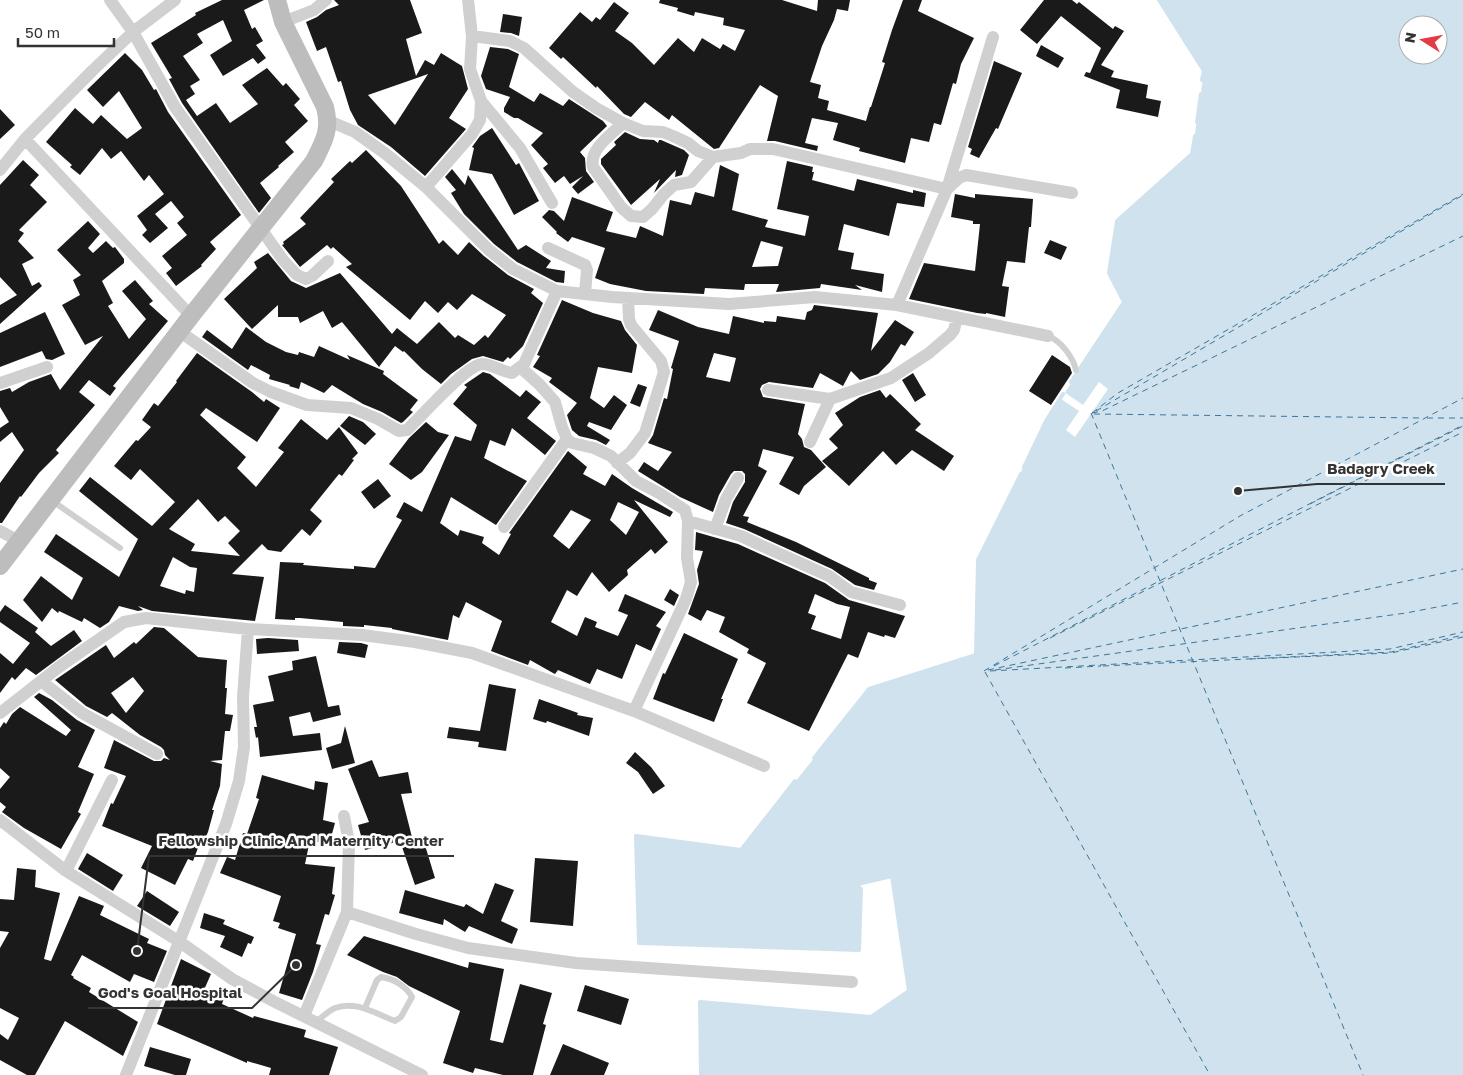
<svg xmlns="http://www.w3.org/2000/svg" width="1463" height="1075" font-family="'Golos Text',sans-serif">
  <rect width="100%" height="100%" fill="#fff"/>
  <path fill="#cfe2ee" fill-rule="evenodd" d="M1159,0H1463V1075H701L700,1002L871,1017L909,991L892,876L861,883L859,950L639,943L636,836L741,850L869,689L976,655L978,560L1046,421L1124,303L1109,273L1117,221L1192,154L1204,71ZM1408,25H1438V55H1408Z"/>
  <path fill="#fff" d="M1099,382L1108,389L1075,437L1066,430L1079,411L1061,399L1064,392L1083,405Z"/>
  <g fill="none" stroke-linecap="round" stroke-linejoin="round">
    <path stroke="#cfe2ee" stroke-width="4" d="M1159,0L1204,71L1202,80
      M1197,122L1201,94
      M1071,382L1124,302L1109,273L1117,221L1192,154L1195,136
      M1024,467L1046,421L1063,394
      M814,758L869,689L976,655L978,560L1021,474
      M795,781L741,850L636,836L639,943L859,950L861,889
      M701,1075L700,1002L871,1017L909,991L892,876L862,883"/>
    <path stroke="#3f7597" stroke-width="1" stroke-dasharray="6 5" stroke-linecap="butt" d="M1096,411L1463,195
      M1091,413L1363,1075
      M1092,413L1118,393L1463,194
      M1092,413L1102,411L1463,236
      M1094,414L1423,418
      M1427,418H1463
      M1310,504L1463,426
      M1050,638L1463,432
      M1250,659L1391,653L1463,637
      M994,666L1463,425
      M1103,666L1391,652L1463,635
      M1065,668L1101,666
      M988,670L1463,569
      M995,670L1406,613L1463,602
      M984,671L1240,516L1463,398
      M990,671L1390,649L1463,632
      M985,672L1210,1075"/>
  </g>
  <path fill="#1a1a1a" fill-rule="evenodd" d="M222,0H264L244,10L252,29L255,27L263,41L256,45L266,58L258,64L253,58L223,76L210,55L232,41L223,20L197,34L203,43L183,56L200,80L190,86L195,94L186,100L197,116L216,103L230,123L258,104L242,85L267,68L283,86L286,83L300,99L294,105L308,121L285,142L294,152L278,166L279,167L260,183L271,198L259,213L182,103L169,79L172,78L151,43L196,15L195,13Z
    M334,0H410L422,33L406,39L416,76L425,60L434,65L441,53L462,66L468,89L449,118L466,129L425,176L391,147L358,125L350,110L341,81L338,82L326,47L317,51L306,22L317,17L326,10L339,5ZM428,74L395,125L368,95L414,79Z
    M660,0H782L817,11L818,0H850L848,11L837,9L834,20L822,46L810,82L821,85L818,98L829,101L827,110L866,121L870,107H871L885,63L882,62L892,30L903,0H922L918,11L974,38L961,64L956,84L953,83L941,125L934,123L929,142L911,138L905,163L859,151L860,148L833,140L838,123L812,118L805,143L818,146L817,151L775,141H767L778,96L760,85L719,148L714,149L672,115L669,120L645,102L631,117L624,114L597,86L596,88L563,57L561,59L549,48L580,12L592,22L596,17L600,20L614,2L629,13L615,31L632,43L654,65L678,38L694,52L702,38L720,49L723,44L735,51L745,30L723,25L724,18L695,12L694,16L677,11L678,8L659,3Z
    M1044,0H1072L1077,4L1079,2L1113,29L1115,26L1124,31L1101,65L1114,71L1111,77L1148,85L1146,98L1161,101L1158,117L1116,108L1120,90L1084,76L1086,72L1090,73L1101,48L1061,16L1037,44L1020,30Z
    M503,14L522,17L519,36L511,33L500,32Z
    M1041,45L1064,58L1058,68L1036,56Z
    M490,47L508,49L519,54L509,87L534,102L540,93L563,106L569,99L603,121L607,126L580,152L585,158L586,171L594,182L578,194L572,187L583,176L570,184L564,176L555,183L543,168L548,164L531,145L543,133L518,118H514L504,112V108L510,97L486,89L481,76Z
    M125,53L142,70L154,90L156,89L168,112L241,215L210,242L216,249L201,265L202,266L176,286L166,273L172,268L162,256L187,235L177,223L184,217L171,201L155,214L168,228L150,243L142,235L147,230L137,216L164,194L149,175L144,181L121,151L111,159L102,148L80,175L70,167L72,165L46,142L75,108L93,124L101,115L127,139L142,128L119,91L103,107L87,90Z
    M994,61L1022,73L998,129L996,128L979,158L970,154L972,149L968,147Z
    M0,109L15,125L0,139Z
    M492,128L516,165L519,163L539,201L514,215L492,174L469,170L474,148L472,147L480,136Z
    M625,132L640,139L654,140L658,143L659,140H661L684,150L689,155L682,175L675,177L676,170L654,193L660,179L631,205L601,164V159L616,145L614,142Z
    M366,150L401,186L439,244L443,240L458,255L469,242L484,256L508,275L534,289L531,293L543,303L523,346L510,359L508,357L503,362L483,356L472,359L451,374L441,384L422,369L404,351L403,352L395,346L379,367L342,322L332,328L323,311L300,323L298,317H278V305L252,329L224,299L257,268L254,262L268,253L291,281L306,288L340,273L392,334L397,328L417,344L439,322L455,338L458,335L474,345L485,335L488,338L506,315L472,294L457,310L448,302L438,313L425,301L410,320L346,267L352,264L333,247L331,249L327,245L300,267L282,245L284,244L283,242L306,224L300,218L334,182L331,179L350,161L352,163Z
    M23,160L39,175L30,185L47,202L19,230L24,233L18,241L34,258L22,264L32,286L39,282L42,286L0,324V305L17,295L0,277V185Z
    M787,161L813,167L812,172H814L812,180L854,191L857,179L913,193V190L926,193L924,207L897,203L889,236L844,224L838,250L854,253L851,269L884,274L882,292L855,285L862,290L821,284L820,288L776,292L779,284H745L744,290L705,288L704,294L646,291L610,284L595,278L605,248L572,237L568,242L556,233L557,232L542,217L549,210L554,211L564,221L572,197L613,212L606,231L636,238L640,226L663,236L670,200L691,205L695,192L714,197L720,165L739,174L732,210L768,220L765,227L805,236L809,216L777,209ZM761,241L783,247L778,266L752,267Z
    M452,169L465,185L468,175L518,250L526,245L551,261L546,268L565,271L564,283L556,282L517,262L494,244L464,214L451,193L456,190L445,177Z
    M955,194L975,198V194L1033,199L1031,227H1029L1025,263L1007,261L1002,286L1009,287L1005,317L986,313V314L977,313L909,299L924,263L975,271L980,224H973V221L951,217Z
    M88,221L100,234L88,248L93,253L106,241L113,248L115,247L124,259V263L102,281L113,303L108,306L129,339L146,319L122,291L135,280L153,301L149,304L168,321L113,386L116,388L110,396L89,380L79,392L95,405L56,450L59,453L39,473L21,497L20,496L2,523H0V483L24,450L12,432L0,442V428L9,422L0,407V391L10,388L12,392L29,382L51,374L60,390L103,336L85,345L62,305L80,295L73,280L81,275L57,250Z
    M1050,240L1067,247L1061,260L1044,253Z
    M562,300L593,313L621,321L625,330L637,345L632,373L598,367L590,398L604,408L614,395L627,405L611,430L589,422L587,426L610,440L606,445L596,440L579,436L572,430L567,415L577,403L549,382L552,378L533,367L540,356L537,355Z
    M814,305L878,313L871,351L895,320L914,332L905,346L901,344L890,362L878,374L860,380L851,371L843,386L820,373L813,388L769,382L762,385L760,389L763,397L805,404L798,434L802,439L804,447L811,450L826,467L804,486L799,495L779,484L794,457L763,449L758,466L767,471L743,516L749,517L747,522L796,542L869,578V580L877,583L874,590L855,585L832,569L744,529L726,523L733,502L745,482V474L742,471H734L731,474L719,495L713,512L680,497L638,471L644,462L658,471L672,452L648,443L653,435L664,398L667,399L673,369L671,368L679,341L649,330L658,310L698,327L729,334L733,316L764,323V321L776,322L777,316L805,320L807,312L812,310ZM714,353L736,358L730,382L706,377Z
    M45,312L65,354L52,360L46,359L42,351L0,367V333Z
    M246,327L266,342L286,352L298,355L299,352L314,357L319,346L350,360L347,355L384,371L383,374L418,400L410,410L413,412L403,422L401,423L382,412L363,404L332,385L324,393L301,382L299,389L289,386L290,385L269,379L270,375L251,365L248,370L202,337L207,330L232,349Z
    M197,353L252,392L264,402L266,399L280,408L257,442L206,408L200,415L246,457L237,468L256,487L284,452L278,448L301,419L327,440L339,427L358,453L352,459L354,460L342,476L339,474L310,510L322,521L310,536L302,529L281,552L268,550L262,544L232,574L264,577L255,621L152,611L138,606L143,610L138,611L119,606L109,622L100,628L84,618L82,622L59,611L58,613L52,608L42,622L23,600L41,576L72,600L83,578L44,552L56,534L119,577L138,539L79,491L90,477L152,526L175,502L140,469L131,480L114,466L136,440L138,441L151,427L142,420L154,403L158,406L177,382L176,381ZM198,499L218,522L225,516L240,531L228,543L240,556L191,551L195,544L169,529ZM173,557L190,567L197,568L194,592L186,590L185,594L160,586Z
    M1052,355L1070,367L1072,373L1051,405L1029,391Z
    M483,372L490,374L520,397L526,390L541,402L527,418L556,441L545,455L512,428L505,446L490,440L484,458L527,481L496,525L451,497L440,523L458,536L460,530L484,537L482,543L499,555L511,534L509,533L568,451L587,467L583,474L605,486L612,474L632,488L673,512L670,517L634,500L668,542L655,554L651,549L627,570L628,575L609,592L592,572L577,596L567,590L551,622L577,636L585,617L597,622L595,627L618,636L628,615L618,611L625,594L666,612L656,626L661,629L651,651L636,644L622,679L597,669L590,684L558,670L555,674L553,673L530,660L528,665L491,651L502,621L466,602L459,618L453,615L448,640L392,629V628L364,625V627L343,626V622L300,618H295V620L275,619L280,562L304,563L303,565L338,568L354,569V566L375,568L402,520L396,517L404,502L422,512L455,436L471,441L477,425L453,404L467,387L464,385ZM618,502L639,512L626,535L610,520ZM571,510L591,520L569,549L553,536Z
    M913,373L926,395L915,402L902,380Z
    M638,384L647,387L640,407L630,403Z
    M880,390L886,398L890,394L921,424L915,430L954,456L944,471L912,450L896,465L883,451L849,486L822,461L838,448L829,439L843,425L835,413L860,397Z
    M349,416L363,422L376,434L365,445L340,426Z
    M426,422L438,432L449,435L422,472L411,480L389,464L409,438Z
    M378,479L391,496L374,509L361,492Z
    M696,532L738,544L825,583L849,600L905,616L895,638L885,635L884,637L868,632L858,658L848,654L809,731L747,703L766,663L747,653L749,649L719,632L725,617L707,610L701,621L688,614L699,584L697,570L703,551L695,550ZM815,594L837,604L850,607L841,639L811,629L816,616L808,613Z
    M670,589L679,595L674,606L664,600Z
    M5,605L38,628L35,632L51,646L74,630L82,641L36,675L26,668L15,680L12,677L0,693V653L13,664L30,643L0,622V612Z
    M154,627L164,628L198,657L227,660L225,688H227L225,714L233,715L230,731H225L222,760L210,761L222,764L220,786L212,810H214L208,832L204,841L201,840L193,861L188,859L175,885L141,868L152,846L102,826L111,803L113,804L126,776L104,768L114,740L154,761H161L164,758L170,760L165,755L164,750L161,747L140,735L112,713L107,717L86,706L55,680L106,645L114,658L134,642L136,644ZM133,677L144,691L126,713L111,693Z
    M684,633L738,659L721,699H723L714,722L653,699L663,673L665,674Z
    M268,638L298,640L299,651L257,654L256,639Z
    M339,642L361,643L368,645L365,658L337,653Z
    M316,656L328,707L339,705L341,715L313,722L310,712L289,717L293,736L320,733L322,750L260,757L258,737L256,738L254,727H257L253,705L274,701L268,676L293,670L292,661Z
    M489,684L516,689L506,751L478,747L479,742L447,738L449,727L480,731Z
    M39,693L52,700L77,720L95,730L78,767L94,774L78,812L81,814L61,849L24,828L2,812L6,807L0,802V789L10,777L0,768V728L4,722L6,724L12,714L20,707L66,736L71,730L34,697Z
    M539,699L578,713L577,715L593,718L589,736L547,721L546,723L533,719Z
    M345,726L355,763L332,769L326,748L341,743Z
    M635,752L651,767L665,786L653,794L638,772L626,763Z
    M372,760L379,777L408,772L412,793L401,794L414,845L424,842L435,878L415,885L400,841L365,850L358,825L369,822L348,769Z
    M262,775L314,790L315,781L328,783L323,820L335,823L329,845L310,840L305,864L335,867L332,894L335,895L329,915L325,914L316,944L321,945L313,972L302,1000L279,993L296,934L278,928L280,923L273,921L281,896L220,873L227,857L235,860L243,833L247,834L259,799L256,798Z
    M87,853L123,875L113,891L78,869Z
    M535,858L578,861L573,926L530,922Z
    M17,868L36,870L35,887L60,893L44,959L51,961L79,896L104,906L100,915L149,939L147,943L167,951L154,982L134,974L130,982L82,955L71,975L74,977L73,978L91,988L89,992L138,1022L123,1056L65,1021L35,1075H27L0,1060V1034L8,1040L19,1018L0,1008V948L9,932L0,931V899L14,900Z
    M495,883L514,890L501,921L518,929L512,944L469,926L465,932L444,919L443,925L399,913L405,890L464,907L466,904L483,914Z
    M147,891L179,912L170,926L137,906Z
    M204,913L225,920L223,924L254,937L251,944L248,943L242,957L220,947L225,936L200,928Z
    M364,936L468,968L469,962L504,969L490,1040L503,1043L520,984L552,993L543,1024L546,1025L533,1075H503L475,1068L473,1073L443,1063L460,1011L409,986L397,977L383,972L347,955Z
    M181,959L211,974L204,990L224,998L222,1004L253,1018L254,1016L306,1030L304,1037L338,1047L329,1075H269L271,1068L247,1061V1063L157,1024Z
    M585,985L629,999L621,1025L577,1011Z
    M563,1044L609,1063L604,1075H550Z
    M150,1047L191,1059L186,1075H175L144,1066Z"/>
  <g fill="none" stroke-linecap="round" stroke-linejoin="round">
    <path stroke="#d0d0d0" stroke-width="6" d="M1048,336C1061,341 1073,357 1076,370
      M51,500L120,548
      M316,1022C321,1018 328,1011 335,1008C356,1000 376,1014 395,1021L401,1017L412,997C406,986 394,979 381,977L377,980L365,1008"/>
    <path stroke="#d0d0d0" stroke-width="12" d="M110,0L133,32L175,107L283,260L297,275L306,279L312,276L328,261
      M283,22L314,10L326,0
      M472,36L510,41L524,48L573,92L596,108L623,123L643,131L663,132L673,136L688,143L698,151L713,157L741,153L750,149H773L947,189L993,37
      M481,101L520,148L552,203
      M329,121L355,132L386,154L426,187L489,250L513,269L557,291L612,297L729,304L815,297L897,305L1048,336
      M623,123C611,135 589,149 593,167L621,207L631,216L643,217L652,209L664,194L674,185L691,182L713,157
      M25,139L191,316
      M0,170L25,139L92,71L133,32L175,0
      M426,187L472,134L480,120L481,101L470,69L472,36L468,0
      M548,248L585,265L587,270L585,294
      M897,305L947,189L959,178L966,175L1072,193
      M179,331L253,383L271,392L307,405L351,408L378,419L399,431L407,430C421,417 466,365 482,364C492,364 502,372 512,373L524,364L557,291
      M520,367L540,385L555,402L562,427L567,439L572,443L594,448L611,456L636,481L659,493L685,510L688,521L687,558L691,582L686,599L634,711
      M0,383L47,367
      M768,390L830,399L891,378L929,353L950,335L954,330L957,317
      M810,442L830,399
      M617,463L630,453L645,433L664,372L661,361L631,325L629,319L628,298
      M688,521L741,536L758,544L829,576L851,592L900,605
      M504,527L567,439
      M715,529L726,499L738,478
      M0,531L19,541
      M41,681L82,713L157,754
      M0,713L59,667L124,622L146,618L248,629L362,635L415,642L472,653L634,711L764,766
      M0,820L66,871L180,942L232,979L273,1001L422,1075
      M66,871L112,780
      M347,912L416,934L468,948L576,963L852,982
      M304,1016L347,912L349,843L344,816
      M126,1075L226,824L239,781L244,747L243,697L248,629"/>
    <path stroke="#bdbdbd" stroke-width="18" d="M0,566L191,316L314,161C324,141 331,130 325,107L283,22L277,0"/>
  </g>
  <path fill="none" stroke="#333" stroke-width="2" d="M1238 491L1317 484H1445M137 951L149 856H454M296 965L252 1008H88"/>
  <g fill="#333" stroke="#fff" stroke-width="2">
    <circle cx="1238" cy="491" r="5"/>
    <circle cx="137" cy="951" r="5"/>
    <circle cx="296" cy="965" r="5"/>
  </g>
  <g font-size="15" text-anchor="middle" font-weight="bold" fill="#333" stroke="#fff" stroke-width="5" stroke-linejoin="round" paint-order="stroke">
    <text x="1381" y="474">Badagry Creek</text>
    <text x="301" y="846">Fellowship Clinic And Maternity Center</text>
    <text x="170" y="998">God's Goal Hospital</text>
  </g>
  <g transform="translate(1423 40) rotate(281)"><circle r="24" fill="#ffffff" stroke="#adadad"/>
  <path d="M0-4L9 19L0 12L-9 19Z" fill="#e63946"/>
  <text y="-8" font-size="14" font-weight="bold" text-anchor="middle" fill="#333333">N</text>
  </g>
  <path d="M18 38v8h96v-8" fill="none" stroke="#333333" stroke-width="2.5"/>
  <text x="25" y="38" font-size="15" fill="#333333" stroke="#ffffff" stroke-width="4" paint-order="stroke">50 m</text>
</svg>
